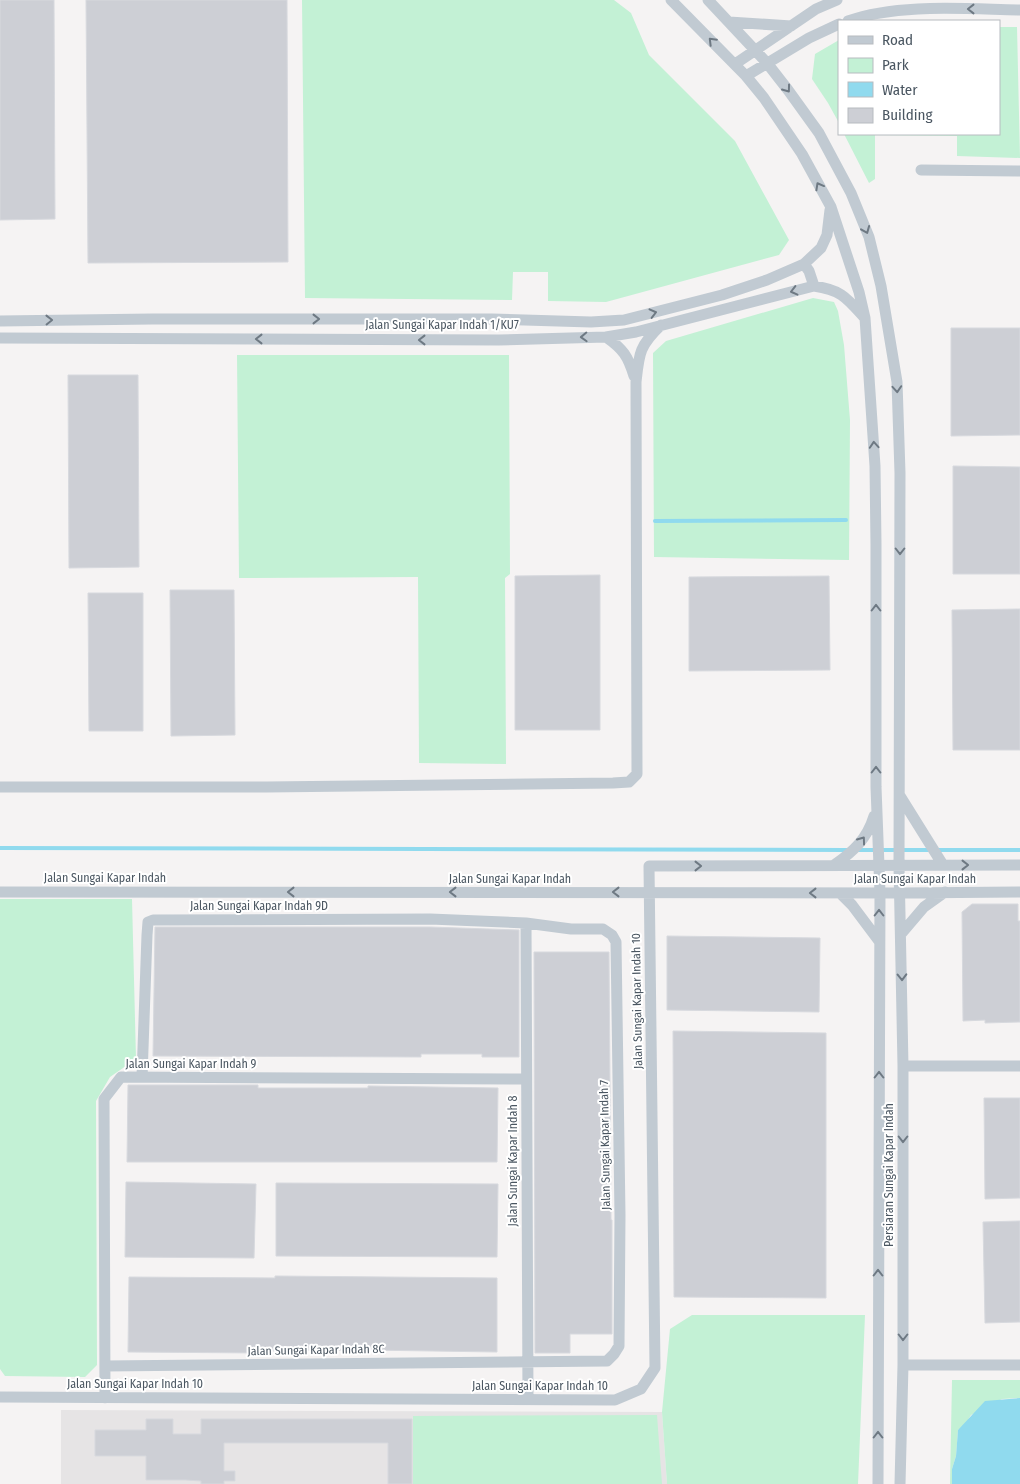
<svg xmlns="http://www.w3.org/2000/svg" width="1020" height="1484" font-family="'Fira Sans Condensed',sans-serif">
  <rect width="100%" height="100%" fill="#f5f3f3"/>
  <path fill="#e6e4e5" d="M61,1410L662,1412L667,1484H61Z"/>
  <path fill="#c3f1d5" d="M302,0H614L631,13L649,55L735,141L789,240L779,255L606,302L548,301V272H513L512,300L305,298Z
    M999,27H1017L1020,158L957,156V136L875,135V179L869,183L844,134H999Z
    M839,40V123L828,103L812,79L815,54Z
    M813,298L834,302L838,311L844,345L850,420L849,560L654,557L653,353L666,341Z
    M237,355H509L510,574L505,578L506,764L419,763L418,577L239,578Z
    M0,899H132L136,1059L110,1077L96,1101L97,1365L85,1377L5,1376L0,1369Z
    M692,1315H865L858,1484H667L662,1412L670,1329Z
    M952,1380H1020V1398L1002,1399L971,1415L964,1426L958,1430L956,1456L952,1469V1484H950Z
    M657,1415L662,1484H413V1416Z"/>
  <path fill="#90daee" d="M1020,1398V1484H952V1469L956,1456L958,1430L985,1401Z"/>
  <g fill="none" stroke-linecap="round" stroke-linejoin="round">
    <path stroke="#90daee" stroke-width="4" d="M655,521L846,520
      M0,848L848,850
      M857,850H930
      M937,850H1020"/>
  </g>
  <path fill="#cdcfd5" stroke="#d7d9de" d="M0,0H54L55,219L0,220Z
    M86,0H287L288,262L88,263Z
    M951,328H1020V435L951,436Z
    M68,375H138L139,567L69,568Z
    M953,466L1020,467V574H953Z
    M600,575V730H515V576Z
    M829,576L830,670L689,671V577Z
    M170,590H234L235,735L171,736Z
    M88,593H143V731H89Z
    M1020,609V750H953L952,610Z
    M972,904H1018V921H1020V1022L985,1023V1020L963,1021L962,912Z
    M155,927H430L519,930V1057H482V1054H421V1057L153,1056Z
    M667,936L820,938L819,1012L667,1010Z
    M534,952H609L611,1220H612V1334H570V1353H535Z
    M673,1031L826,1033V1298L674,1297Z
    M128,1085H258V1088H368V1086L498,1088L497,1162H127Z
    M984,1098H1020V1198L985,1199Z
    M126,1182L256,1184L254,1258L125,1257Z
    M276,1183L498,1184L497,1257L276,1256Z
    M1020,1221V1322L985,1323L983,1222Z
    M275,1276L497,1278V1352L368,1350L258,1351V1353L128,1352L129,1277L275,1278Z
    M146,1419H173V1434H201V1419H412V1484H388V1443H224V1471H235V1481H224V1484H201V1481L186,1480H146V1456H95V1430H146Z"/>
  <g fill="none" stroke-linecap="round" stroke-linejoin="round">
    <path stroke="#c1cad2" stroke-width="11" d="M671,0L746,76L764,98L802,154L831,207L859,292L865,318L875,466L876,544V787L880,893L878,1484
      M708,0L767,63L788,90L819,133L851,193L869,237L881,286L897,382L900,473L899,865L903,1066V1365L900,1484
      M848,21C898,3 966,9 1020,10
      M729,22L791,26
      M735,64L816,9L837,0
      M746,76L809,38L839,24
      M921,170L1020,171
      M804,264L809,271L814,286
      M0,321L152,319H492L591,322L624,320L722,295L767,280L804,264L821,248L827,235L830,210
      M606,337C623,349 628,356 634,376
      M0,338L499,340L606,337L636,332L814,286C841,290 846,297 864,317
      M0,787H267L613,783L629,782L637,774L636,382C639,354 639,346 661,325
      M900,796L943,865
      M834,865C853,852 867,839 874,816
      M0,892L900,893L1020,892
      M840,893L852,905L879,941
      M526,923L528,1399
      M901,934L924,907L945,892
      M903,1066H1020
      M903,1365H1020
      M105,1366L607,1361L614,1354L619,1346L620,1215L616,942L612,935L603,929H571L526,923L430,919L153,920L148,922L147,935L142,1077
      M0,1397L615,1400L641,1389L655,1368L649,866L1020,865
      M105,1398L104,1099L121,1077L526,1079"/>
  </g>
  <defs><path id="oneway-chevron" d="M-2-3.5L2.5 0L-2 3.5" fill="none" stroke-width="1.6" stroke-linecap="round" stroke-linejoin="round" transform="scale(1.25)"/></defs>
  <g stroke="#6e7983">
    <use href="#oneway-chevron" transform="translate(971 9) rotate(-180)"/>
    <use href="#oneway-chevron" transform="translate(712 41) rotate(-135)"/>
    <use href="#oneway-chevron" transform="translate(787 89) rotate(54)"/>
    <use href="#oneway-chevron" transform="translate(819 186) rotate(-119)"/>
    <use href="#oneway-chevron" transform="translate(866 230) rotate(68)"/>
    <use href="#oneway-chevron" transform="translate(794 291) rotate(166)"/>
    <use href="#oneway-chevron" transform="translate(653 313) rotate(-14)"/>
    <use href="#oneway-chevron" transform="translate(316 319)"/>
    <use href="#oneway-chevron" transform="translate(49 320) rotate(-1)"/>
    <use href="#oneway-chevron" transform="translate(584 337) rotate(178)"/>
    <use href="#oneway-chevron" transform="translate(259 339) rotate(-180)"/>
    <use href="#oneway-chevron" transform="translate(422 340) rotate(-180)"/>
    <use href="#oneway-chevron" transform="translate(897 389) rotate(86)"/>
    <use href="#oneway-chevron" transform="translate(874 445) rotate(-94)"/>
    <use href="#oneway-chevron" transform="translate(900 551) rotate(90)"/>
    <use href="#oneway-chevron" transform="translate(876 608) rotate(-90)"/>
    <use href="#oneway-chevron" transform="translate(876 770) rotate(-90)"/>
    <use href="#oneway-chevron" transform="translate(862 840) rotate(-54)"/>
    <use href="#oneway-chevron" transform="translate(965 865)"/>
    <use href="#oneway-chevron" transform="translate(698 866)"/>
    <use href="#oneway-chevron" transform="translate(291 892) rotate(-180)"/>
    <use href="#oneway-chevron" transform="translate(453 892) rotate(-180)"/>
    <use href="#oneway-chevron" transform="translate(616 892) rotate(-180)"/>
    <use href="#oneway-chevron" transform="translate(813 893) rotate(-180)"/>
    <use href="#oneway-chevron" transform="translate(879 913) rotate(-90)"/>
    <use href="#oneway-chevron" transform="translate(902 977) rotate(89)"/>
    <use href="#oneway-chevron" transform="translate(879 1075) rotate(-90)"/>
    <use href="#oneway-chevron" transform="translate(903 1139) rotate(90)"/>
    <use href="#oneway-chevron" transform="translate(878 1273) rotate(-90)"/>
    <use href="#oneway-chevron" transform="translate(903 1337) rotate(90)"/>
    <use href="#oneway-chevron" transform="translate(878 1435) rotate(-90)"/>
  </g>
  <g text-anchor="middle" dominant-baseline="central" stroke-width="4" stroke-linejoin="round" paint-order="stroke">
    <g font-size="12" fill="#4a5661" stroke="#fff">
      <text x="442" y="325">Jalan Sungai Kapar Indah 1/KU7</text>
      <text x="105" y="878">Jalan Sungai Kapar Indah</text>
      <text x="510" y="879">Jalan Sungai Kapar Indah</text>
      <text x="915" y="879">Jalan Sungai Kapar Indah</text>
      <text x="259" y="906">Jalan Sungai Kapar Indah 9D</text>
      <text transform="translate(637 1001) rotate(-91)">Jalan Sungai Kapar Indah 10</text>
      <text x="191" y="1064">Jalan Sungai Kapar Indah 9</text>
      <text transform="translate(605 1145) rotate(-91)">Jalan Sungai Kapar Indah 7</text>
      <text transform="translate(513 1161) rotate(-90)">Jalan Sungai Kapar Indah 8</text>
      <text transform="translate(889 1175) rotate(-90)">Persiaran Sungai Kapar Indah</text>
      <text transform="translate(316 1350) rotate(-1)">Jalan Sungai Kapar Indah 8C</text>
      <text x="135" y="1384">Jalan Sungai Kapar Indah 10</text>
      <text x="540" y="1386">Jalan Sungai Kapar Indah 10</text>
    </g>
  </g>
  <rect x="838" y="20" width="162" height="115" fill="#ffffff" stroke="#b7bbc0"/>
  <rect x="848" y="36" width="25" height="8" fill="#c1cad2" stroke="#b7bbc0"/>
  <text x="882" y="45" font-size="15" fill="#4a5661">Road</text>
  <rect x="848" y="58" width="25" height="15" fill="#c3f1d5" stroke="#b7bbc0"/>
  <text x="882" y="70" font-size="15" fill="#4a5661">Park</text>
  <rect x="848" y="82" width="25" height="15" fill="#90daee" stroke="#b7bbc0"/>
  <text x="882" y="95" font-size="15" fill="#4a5661">Water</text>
  <rect x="848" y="108" width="25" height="15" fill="#cdcfd5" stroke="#b7bbc0"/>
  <text x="882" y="120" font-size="15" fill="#4a5661">Building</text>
</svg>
